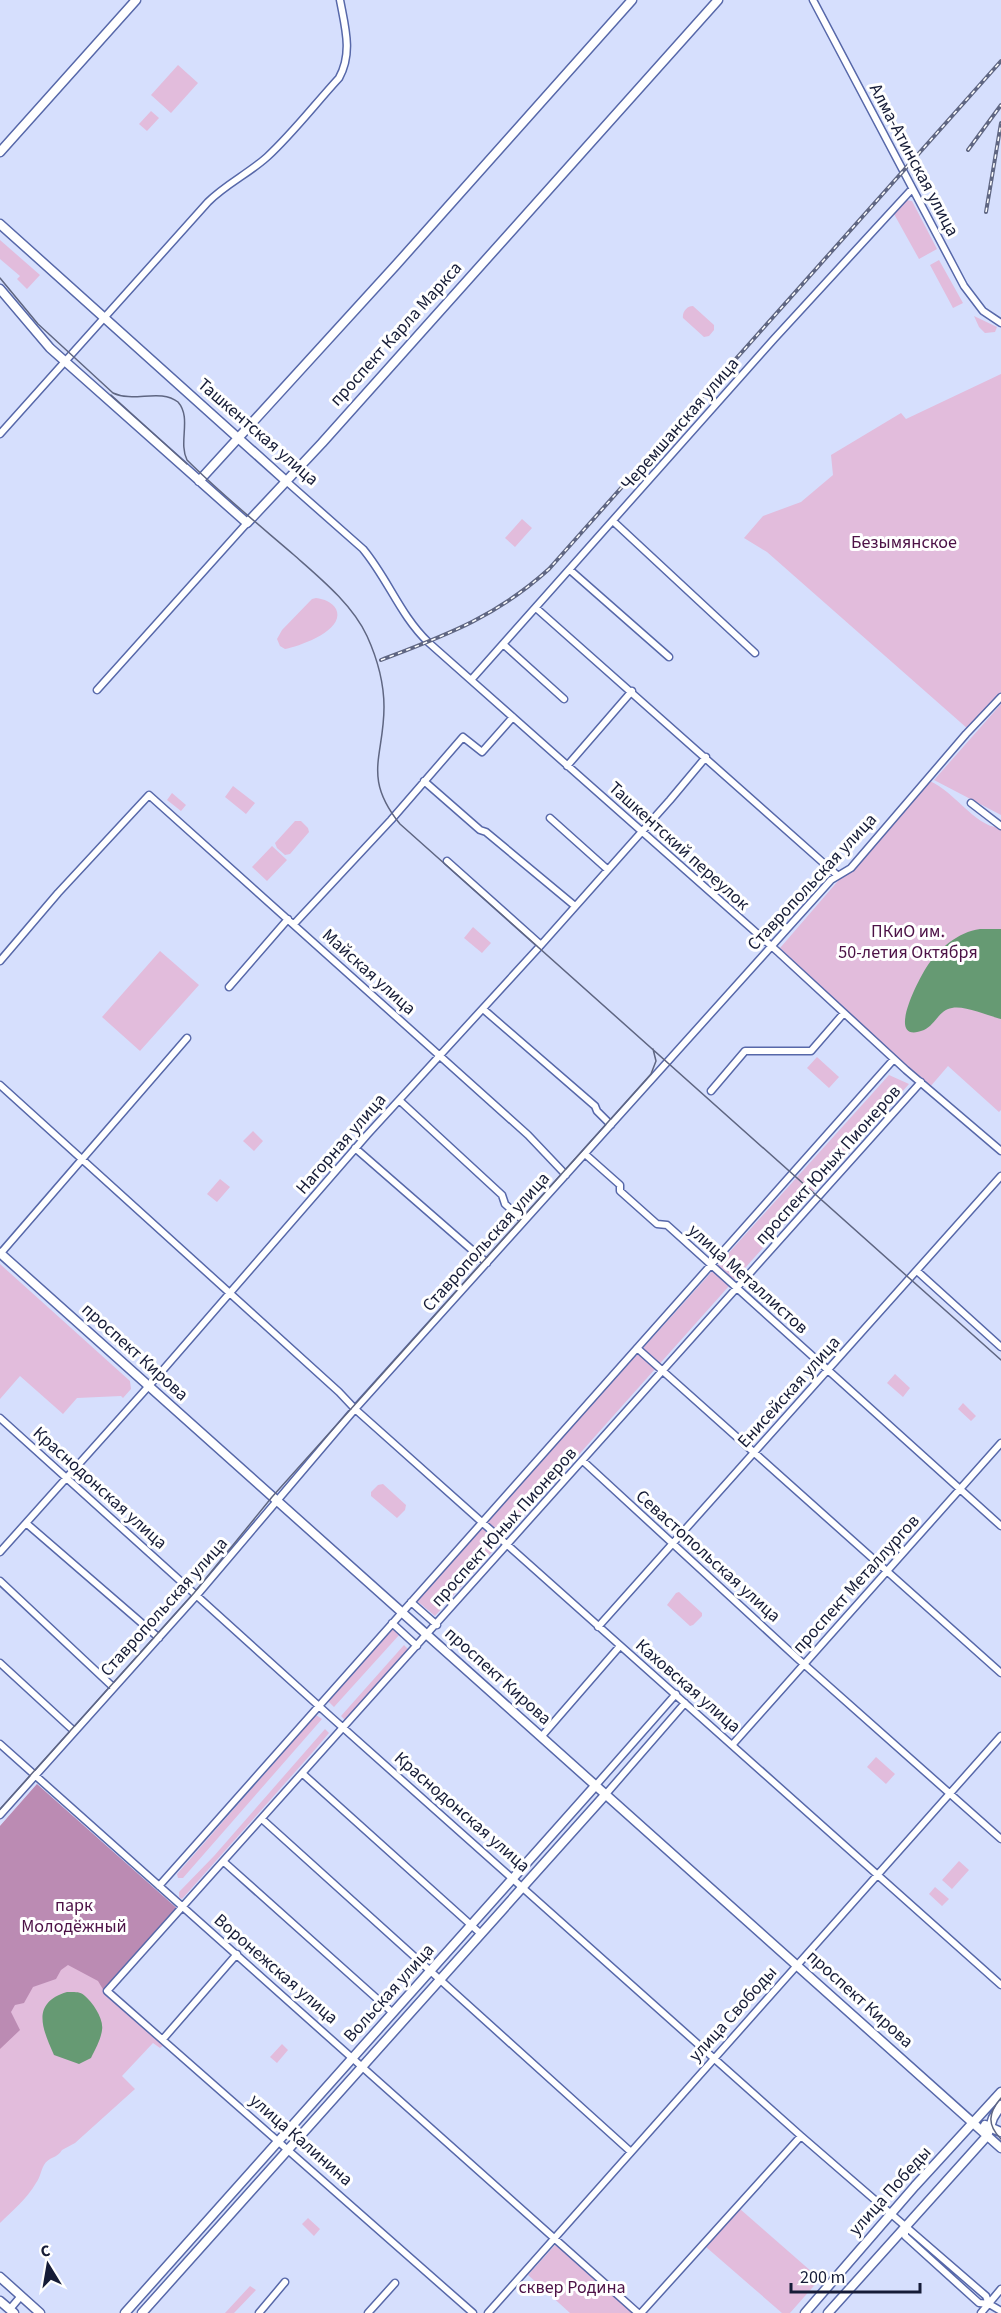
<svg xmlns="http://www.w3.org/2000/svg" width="1001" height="2313" font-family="'Source Sans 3',sans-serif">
  <rect width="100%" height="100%" fill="#d6dffd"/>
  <path fill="#e2bcdc" d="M178,65L198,83L171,113L151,95Z
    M151,111L159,118L147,131L139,124Z
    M906,200L912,201L937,249L919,259L894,214Z
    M0,240L40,275L27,289L17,279L20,276L0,259Z
    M939,260L963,303L953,308L930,265Z
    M693,306L714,325V330L709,336L704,337L683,318C682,312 687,306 693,306Z
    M974,316L997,327L995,332L985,333L979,327Z
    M1001,374V692L968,729L767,552L744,538L763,516L801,502L833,475L831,455L901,413L906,419Z
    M522,519L532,528L515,547L505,538Z
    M316,598C324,599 332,602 336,609C346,630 300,646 285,649L280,646L277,639L282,630L312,599Z
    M1001,704V815L934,780Z
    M924,779C953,787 976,830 1001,827V1110L999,1112L948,1066L930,1087L780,948L882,830Z
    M233,786L255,803L246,814L225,797Z
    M172,793L186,805L181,811L167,800Z
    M295,821H301L308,828L309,832L290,854L285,855L277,848L275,843Z
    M272,846L287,860L267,881L252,867Z
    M473,927L491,943L482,953L464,938Z
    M160,951L199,985L140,1051L102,1017Z
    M817,1057L839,1077L829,1088L807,1068Z
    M889,1075L909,1084L435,1616L416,1600Z
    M253,1131L263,1141L254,1151L243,1141Z
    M220,1179L230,1187L217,1202L207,1194Z
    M0,1264L130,1381L131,1389L123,1398L121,1396L77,1398L63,1414L20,1376L0,1399Z
    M895,1374L910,1388L903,1397L887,1383Z
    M963,1403L976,1416L971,1421L958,1409Z
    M383,1484L406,1505L405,1510L397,1518L371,1496V1492L378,1485Z
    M679,1592L702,1613V1616L693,1625L690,1626L667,1605L676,1593Z
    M393,1627L400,1634L334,1707L328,1701Z
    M404,1645L409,1650L346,1721L341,1716Z
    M316,1715L322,1719L183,1878H178L177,1874Z
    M325,1729L329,1733L312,1753L182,1899L179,1897V1892L214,1856Z
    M876,1757L895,1774L886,1784L867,1767Z
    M37,1784L104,1991L164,2045L160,2048L153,2043L122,2076L135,2089L75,2143L62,2150C58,2158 48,2157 44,2165C41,2170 40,2178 36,2183C27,2199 12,2211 0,2223V1826Z
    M959,1861L969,1870L952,1889L942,1880Z
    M935,1887L949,1899L942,1906L929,1894Z
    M282,2044L288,2050L277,2063L270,2057Z
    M740,2209L820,2279L790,2313H782L706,2247Z
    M308,2218L320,2229L314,2236L302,2224Z
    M556,2244L633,2313H570L528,2275Z
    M250,2286L256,2290L234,2313H225Z"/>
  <path fill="#bb8bb3" d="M37,1784L180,1911L104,1991L98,1981L68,1965L61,1970L56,1979L33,1987L24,2003L15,2005L11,2012L20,2030L0,2049V1826Z"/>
  <path fill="#669a73" d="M980,929H1001V1019C989,1016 964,1005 952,1008C939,1010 935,1025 924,1030C883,1046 920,977 926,968C938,949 958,932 980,929Z
    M67,1992C73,1992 81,1991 85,1996C93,2003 104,2019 102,2030C101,2039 95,2050 91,2058L79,2064L54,2055C42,2028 31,2003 67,1992Z"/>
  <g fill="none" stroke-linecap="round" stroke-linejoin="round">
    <defs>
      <path id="minor" d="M813,0L964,286L983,311L1001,323
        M0,434L208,202C226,184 248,174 267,157C293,133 315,104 339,78C353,53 345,27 340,0
        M286,481L363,549C388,579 400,615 428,642L778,952L906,1070L1001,1151
        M614,522L755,653
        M570,570L669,657
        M536,608L837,875
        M503,644L564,699
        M471,680L774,339L912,189
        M97,690L247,523
        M567,766L632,691
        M424,781L480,830L486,832L575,906
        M971,803L1001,826
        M550,818L607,869
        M447,861L541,945
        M294,924L391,820L463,737L482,752L513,717
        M0,961L58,893L149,795L528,1135L566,1175
        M229,987L288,919
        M483,1009L595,1106L597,1111L611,1125
        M0,1085L339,1392L355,1409L1001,1985
        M711,1091L745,1051H811L844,1013
        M399,1100L502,1195L505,1204L524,1221
        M355,1148L487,1263
        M585,1154L620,1185V1191L657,1224L667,1225L1001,1526
        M0,1254L187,1038
        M917,1271L1001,1347
        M637,1348L1001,1673
        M0,1418L331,1717L801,2136L986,2296L989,2304
        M583,1461L797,1658L1001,1839
        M26,1523L159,1638
        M0,1552L156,1378L367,1135L541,945L670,800L706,757
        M0,1581L113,1687
        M411,1602L437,1625
        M392,1623L417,1646
        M598,1627L1001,1176
        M0,1663L74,1731
        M541,1737L620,1646
        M0,1744L638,2313
        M733,1744L1001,1443
        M303,1774L481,1934
        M596,1785L676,1694
        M606,1794L685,1703
        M0,1815L197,1595L355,1409L831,880L851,868L966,734L1001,697
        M263,1820L631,2152
        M224,1862L393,2013
        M159,1886L894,1059
        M163,2039L237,1954
        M905,2228V2236L979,2303L989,2304L1001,2311
        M10,2309L21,2296
        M259,2313L285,2282
        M368,2313L395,2283
        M473,2313L107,1991L921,1082
        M488,2313L1001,1736
        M641,2313L801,2136
        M981,2313L1001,2289"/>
      <path id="major" d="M0,152L136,0
        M0,224L286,481
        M0,289L50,348L247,523L322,443L718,0
        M199,481L396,265L632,0
        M0,1253L1001,2148
        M985,2125L1001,2132
        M0,2277L40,2313
        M0,2301L14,2313
        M125,2313L596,1785
        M142,2313L606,1794
        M805,2313L915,2186L1001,2092
        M828,2313L987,2136L993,2118L1001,2105"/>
    </defs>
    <use href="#minor" stroke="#5768a9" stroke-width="9"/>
    <use href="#major" stroke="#5768a9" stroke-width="11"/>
    <use href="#minor" stroke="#fff" stroke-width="6"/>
    <use href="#major" stroke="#fff" stroke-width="8"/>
    <path stroke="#5f6682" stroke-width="1.5" d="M0,278L38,324L113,393C134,403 160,388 178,402C192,418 178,442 187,460C221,494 258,524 294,555C320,578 352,604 367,636C377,658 384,683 384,707C384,757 362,777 400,824L1001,1360
      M111,395L187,464
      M0,1809L194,1593L272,1497L651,1074L656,1061L653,1049
      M1001,2098C988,2113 987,2125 1001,2139"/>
    <defs>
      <path id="rail" d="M968,150L1001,105
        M986,212L1001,123
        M381,660C446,635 496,617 549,569L1001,61"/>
    </defs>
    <use href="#rail" stroke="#5f6682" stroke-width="4"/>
    <use href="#rail" stroke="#fff" stroke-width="1.5" stroke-dasharray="4.5" stroke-linecap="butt"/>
  </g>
  <g text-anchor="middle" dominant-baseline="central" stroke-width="6" stroke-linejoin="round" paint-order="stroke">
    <g font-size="18" fill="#161c37" stroke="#fff">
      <text transform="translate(914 160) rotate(62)">Алма-Атинская улица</text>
      <text transform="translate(396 334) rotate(-48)">проспект Карла Маркса</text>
      <text transform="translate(680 424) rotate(-49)">Черемшанская улица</text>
      <text transform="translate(258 432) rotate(41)">Ташкентская улица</text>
      <text transform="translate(679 846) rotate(42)">Ташкентский переулок</text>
      <text transform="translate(812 882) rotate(-47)">Ставропольская улица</text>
      <text transform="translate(369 972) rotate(42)">Майская улица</text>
      <text transform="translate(341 1144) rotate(-49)">Нагорная улица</text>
      <text transform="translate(828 1165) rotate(-48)">проспект Юных Пионеров</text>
      <text transform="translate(486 1242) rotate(-48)">Ставропольская улица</text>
      <text transform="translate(748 1279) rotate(42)">улица Металлистов</text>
      <text transform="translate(135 1352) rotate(42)">проспект Кирова</text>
      <text transform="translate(789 1392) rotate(-48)">Енисейская улица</text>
      <text transform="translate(100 1488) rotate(42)">Краснодонская улица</text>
      <text transform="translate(504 1527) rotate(-48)">проспект Юных Пионеров</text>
      <text transform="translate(708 1556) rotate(42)">Севастопольская улица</text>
      <text transform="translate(856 1584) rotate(-48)">проспект Металлургов</text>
      <text transform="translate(164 1607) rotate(-48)">Ставропольская улица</text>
      <text transform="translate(498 1676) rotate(42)">проспект Кирова</text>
      <text transform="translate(688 1686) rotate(41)">Каховская улица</text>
      <text transform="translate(462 1812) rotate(41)">Краснодонская улица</text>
      <text transform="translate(276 1969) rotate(41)">Воронежская улица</text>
      <text transform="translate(389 1993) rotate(-48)">Вольская улица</text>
      <text transform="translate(860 1999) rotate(42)">проспект Кирова</text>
      <text transform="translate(733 2014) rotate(-48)">улица Свободы</text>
      <text transform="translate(301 2140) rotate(41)">улица Калинина</text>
      <text transform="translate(890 2191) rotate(-48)">улица Победы</text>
    </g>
    <g font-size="18" fill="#4c1146" stroke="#fff">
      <text x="904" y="542">Безымянское</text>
      <text x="908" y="931">ПКиО им.<tspan x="908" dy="21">50-летия Октября</tspan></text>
      <text x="74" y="1905">парк<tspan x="74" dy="21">Молодёжный</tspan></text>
      <text x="572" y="2287">сквер Родина</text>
    </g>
  </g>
  <g transform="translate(48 2265) rotate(349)" stroke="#ffffff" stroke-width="4.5" paint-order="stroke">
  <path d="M0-4.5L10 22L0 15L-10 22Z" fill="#161c37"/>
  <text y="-9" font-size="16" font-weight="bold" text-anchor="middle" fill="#161c37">С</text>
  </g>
  <path d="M791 2283v9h129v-9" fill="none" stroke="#161c37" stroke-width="3"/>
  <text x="800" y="2283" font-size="18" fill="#161c37" stroke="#ffffff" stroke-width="4.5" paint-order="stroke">200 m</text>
</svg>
